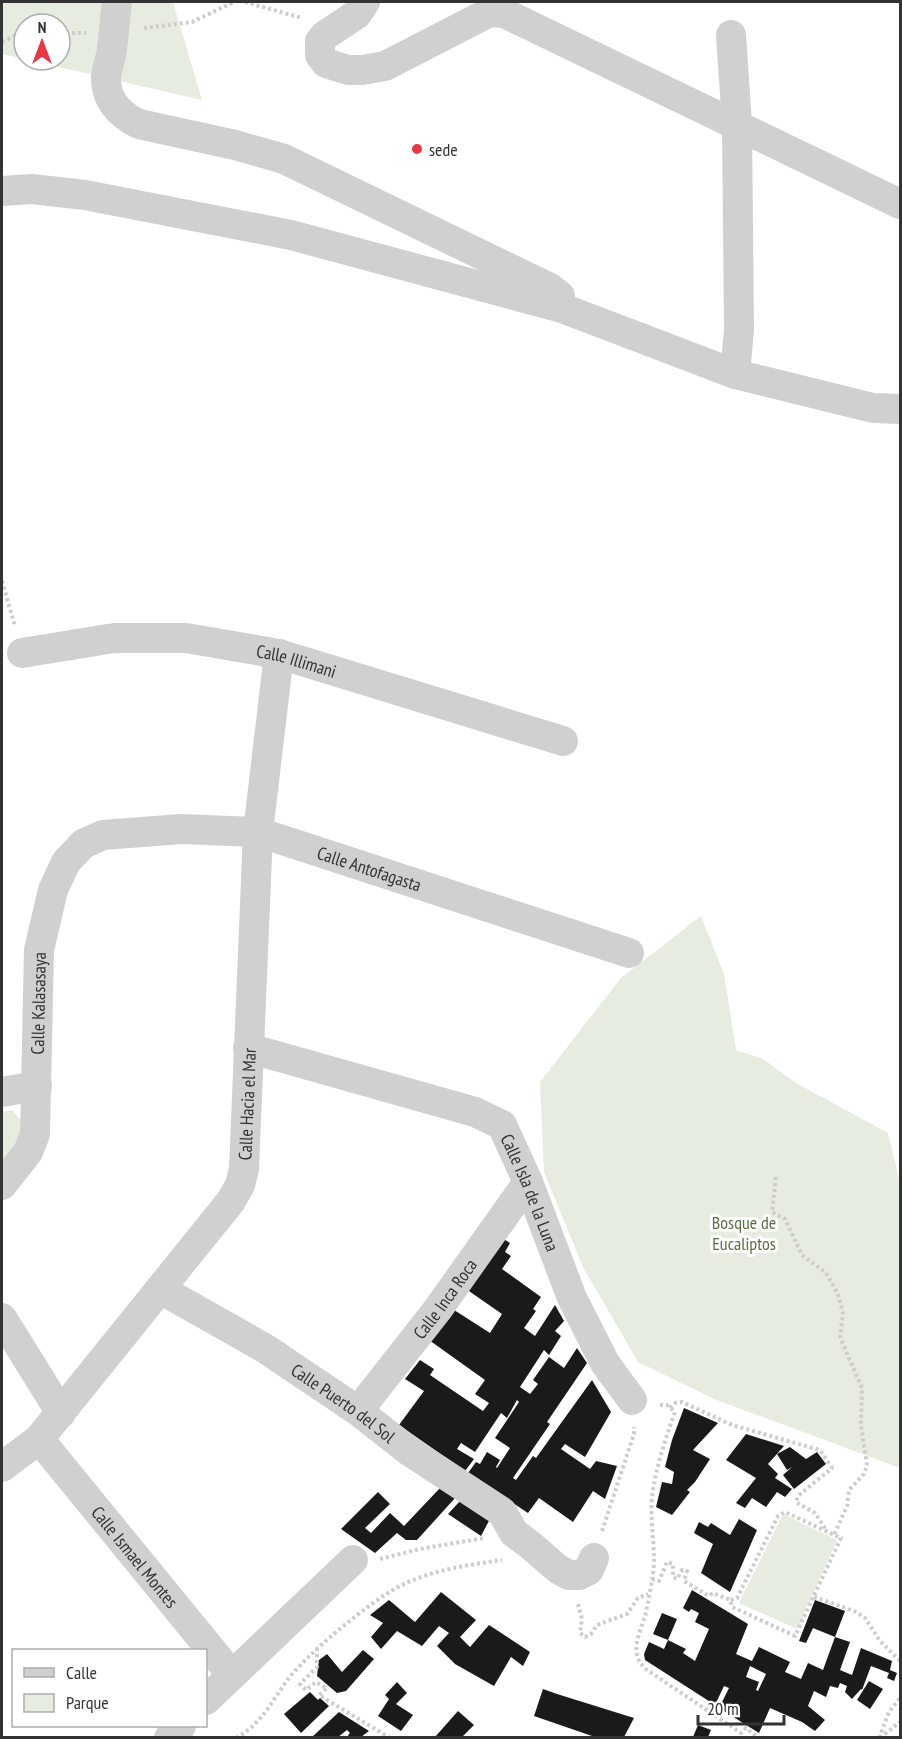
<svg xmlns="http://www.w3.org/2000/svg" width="902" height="1739" font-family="'PT Sans Narrow',sans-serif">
  <rect width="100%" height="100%" fill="#fff"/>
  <path fill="#e6ecdf" d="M2,2H173L202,100L29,60H60V24H24V59L2,54Z
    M701,916L724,974L736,1050L763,1059L796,1083L888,1133L900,1183V1468L714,1399L638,1362L583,1267L544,1172L540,1082L621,978Z
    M12,1110L22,1122L23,1132L2,1168V1112Z
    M783,1514L837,1540L797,1629L739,1603Z"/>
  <path fill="#1a1a1a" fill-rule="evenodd" d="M502,1238L510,1243L505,1252L511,1256L502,1269L541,1297L533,1309L536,1311L524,1328L535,1336L555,1305L564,1321L555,1331L561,1336L549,1355L544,1350L520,1387L530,1394L538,1384L533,1380L549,1357L564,1368L577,1348L587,1363L547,1422L550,1424L513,1478L516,1480L533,1456L536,1458L592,1380L611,1412L585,1457L565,1444L561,1449L590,1469L596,1461L617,1466L605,1499L593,1491L573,1522L539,1498L528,1513L468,1473L476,1462L480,1464L487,1452L500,1460L496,1467L497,1468L510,1448L495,1438L519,1402L517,1400L507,1418L501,1413L475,1452L461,1443L457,1449L474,1459L465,1471L399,1425L424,1391L405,1379L420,1360L434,1369L430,1375L483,1411L489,1403L475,1394L485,1380L429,1340L451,1308L490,1333L502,1314L466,1289Z
    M684,1408L718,1423L693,1450L710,1459L695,1482L687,1490L690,1492L672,1515L656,1507L662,1482L672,1484L674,1472L665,1467L672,1440Z
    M746,1434L784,1446L768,1464L778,1474L775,1478L792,1489L785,1497L777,1492L766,1507L752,1498L745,1508L736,1503L756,1478L726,1460Z
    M790,1447L806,1459L817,1452L826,1464L794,1489L783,1475L792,1467L787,1470L777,1454Z
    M440,1488L456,1497L417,1540H406L397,1533L375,1553L341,1529L378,1492L390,1504L365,1528L371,1533L390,1513L404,1526Z
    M461,1500L491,1517L481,1536L448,1514Z
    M739,1519L757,1530L730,1592L701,1573L713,1544L694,1533L699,1522L708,1527L711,1523L730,1535Z
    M692,1590L748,1624L736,1654L752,1661L759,1647L790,1662L785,1672L801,1679L808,1663L823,1670L835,1637L850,1642L840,1670L852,1675L861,1648L892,1661L890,1670L897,1673L894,1681L887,1678L889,1673L871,1666L862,1690L861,1689L852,1699L845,1692L847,1686L840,1683L838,1688L830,1686L826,1697L814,1691L808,1706L825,1720L815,1731L802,1722L770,1708L759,1733L719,1708L729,1688L724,1686L715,1705L645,1660L644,1654L649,1642L664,1649L668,1640L653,1634L662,1613L677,1619L668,1640L686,1649L683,1653L695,1661L709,1629L695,1622L699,1613L691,1609L689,1612L683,1608ZM750,1666L766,1674L758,1691L756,1690L759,1682L746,1677Z
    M441,1592L476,1620L460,1637L470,1647L489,1625L530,1652L523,1666L511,1657L494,1686L455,1664L437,1646L449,1633L439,1626L422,1646L397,1631L381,1649L371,1637L383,1623L370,1615L389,1600L415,1622Z
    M815,1600L845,1611L835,1637L813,1628L806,1643L799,1641Z
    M363,1650L374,1659L346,1691L337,1693L317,1676L319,1660L327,1654L342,1672Z
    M869,1681L883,1689L870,1709L857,1700Z
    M397,1682L407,1693L396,1704L413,1715L401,1731L378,1716L389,1699L385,1695Z
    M543,1689L557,1694L634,1718L624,1737H591L592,1736L534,1716Z
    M310,1692L318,1700L320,1698L329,1706L301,1733L284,1714Z
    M458,1711L474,1725L462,1737H435Z
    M339,1712L369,1731L361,1737H349L348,1735L350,1733L347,1730L338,1737H312Z
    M698,1725L711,1730L708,1737H693Z"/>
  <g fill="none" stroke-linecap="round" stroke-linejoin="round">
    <path stroke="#cdcdcd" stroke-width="4" stroke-dasharray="3 3" stroke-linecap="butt" d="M245,2L302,18
      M144,28L192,22L234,2
      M60,33H86
      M2,42L19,34H24
      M2,581L15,626
      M776,1177L772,1212L785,1219L802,1255L826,1273L838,1294L843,1313L840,1337L862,1388L861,1425L867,1465L864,1474L849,1490L847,1506L834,1535
      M660,1405H667L675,1412C665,1440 656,1467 652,1497C650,1518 654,1540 654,1561C654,1572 648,1605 645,1616C639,1635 628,1655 647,1670L741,1733L746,1728L758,1738
      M670,1408L675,1403L682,1402L732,1425L820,1450L832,1468L798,1496L796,1502L815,1513L827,1531
      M602,1531L634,1434V1427
      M380,1559L420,1549L484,1538
      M652,1579L659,1581L667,1562L673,1564V1577L677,1579L682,1570L687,1571L684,1581L709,1596L713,1593L730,1600L732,1607L795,1636L841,1538L785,1512L778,1516L737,1598L730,1600
      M814,1597L854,1611L865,1618L880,1641L900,1661
      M578,1604L582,1619L580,1633L585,1637L591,1634L597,1625L627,1614L638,1598L648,1594
      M317,1648V1667L300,1684L306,1690L316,1682L327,1688L319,1695L390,1738
      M236,1738C265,1722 273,1697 293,1673C315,1649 339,1629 365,1609C376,1601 388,1592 400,1586C431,1570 468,1565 502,1560
      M879,1738L889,1712L900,1698
      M880,1738L900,1722"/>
    <g stroke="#d0d0d0" stroke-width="30">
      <path d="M117,2C115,17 114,33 112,49C111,58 107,67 106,77C105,99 120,115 139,124L235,145L284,159L550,288L560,296"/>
      <path d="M365,2L357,14L324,36L320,41V55L326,63L348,70H362L385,66L490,12L504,13L900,204"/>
      <path d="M731,35L737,124L739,330L735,374"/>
      <path d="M2,191L32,189L85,195L291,235L562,308L735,374L873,408L900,409"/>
      <path id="s1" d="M22,653L114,638H186L279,654L563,741"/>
      <path id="s2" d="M248,1048L475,1112L502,1125L528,1182L572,1298L605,1363L632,1400"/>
      <path d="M2,1092L37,1086"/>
      <path id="s3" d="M2,1185L28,1152L35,1134L39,950L53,890L66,862L83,844L103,835L181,829L258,832L629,953"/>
      <path id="s4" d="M160,1289L266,1349L358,1411L409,1451L502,1512L514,1533L529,1544L558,1569L569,1575H579L589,1570L594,1558"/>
      <path d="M2,1318L61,1413"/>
      <path id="s5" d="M358,1411L438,1309L528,1182"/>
      <path id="s6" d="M39,1439L231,1674"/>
      <path id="s7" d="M2,1467L39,1439L231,1201L240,1185L244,1169L258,832L279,654"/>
      <path d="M206,1700L353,1560"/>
      <path d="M169,1738L181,1726"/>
    </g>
  </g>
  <circle fill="#e63946" stroke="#fff" stroke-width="2" cx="417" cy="149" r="6"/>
  <g text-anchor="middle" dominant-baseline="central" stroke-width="6" stroke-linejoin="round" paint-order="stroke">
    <g font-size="18" fill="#333" stroke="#fff" text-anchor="start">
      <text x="429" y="149">sede</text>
    </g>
    <g font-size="18" fill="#333" stroke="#fff">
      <text stroke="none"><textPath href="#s1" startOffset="278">Calle Illimani</textPath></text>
      <text stroke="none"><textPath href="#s3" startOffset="657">Calle Antofagasta</textPath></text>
      <text stroke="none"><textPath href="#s3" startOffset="192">Calle Kalasasaya</textPath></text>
      <text stroke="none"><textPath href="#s7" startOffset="452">Calle Hacia el Mar</textPath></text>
      <text stroke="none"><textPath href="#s2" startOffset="339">Calle Isla de la Luna</textPath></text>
      <text stroke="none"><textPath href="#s5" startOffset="142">Calle Inca Roca</textPath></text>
      <text stroke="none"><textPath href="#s4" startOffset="216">Calle Puerto del Sol</textPath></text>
      <text stroke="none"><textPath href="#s6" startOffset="152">Calle Ismael Montes</textPath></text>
    </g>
    <g font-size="18" fill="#56703f" stroke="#fff">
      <text x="744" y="1222">Bosque de<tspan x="744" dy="21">Eucaliptos</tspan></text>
    </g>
  </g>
  <rect width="902" height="1739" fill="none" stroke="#333333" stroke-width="6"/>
  <rect x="12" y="1649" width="195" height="78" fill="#ffffff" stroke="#adadad" stroke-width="1.5"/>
  <rect x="24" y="1668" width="30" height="9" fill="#d0d0d0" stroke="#adadad" stroke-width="1.5"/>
  <text x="66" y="1679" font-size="18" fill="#333333">Calle</text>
  <rect x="24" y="1694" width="30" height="18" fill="#e6ecdf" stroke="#adadad" stroke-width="1.5"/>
  <text x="66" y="1709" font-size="18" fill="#333333">Parque</text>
  <g transform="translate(42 42)"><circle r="28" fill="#ffffff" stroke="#adadad" stroke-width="1.5"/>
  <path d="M0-4.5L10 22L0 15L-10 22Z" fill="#e63946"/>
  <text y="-9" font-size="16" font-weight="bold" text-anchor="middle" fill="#333333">N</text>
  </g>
  <path d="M698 1715v9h86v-9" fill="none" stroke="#333333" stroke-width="3"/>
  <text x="707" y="1715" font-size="18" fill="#333333" stroke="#ffffff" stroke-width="4.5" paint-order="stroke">20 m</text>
</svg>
